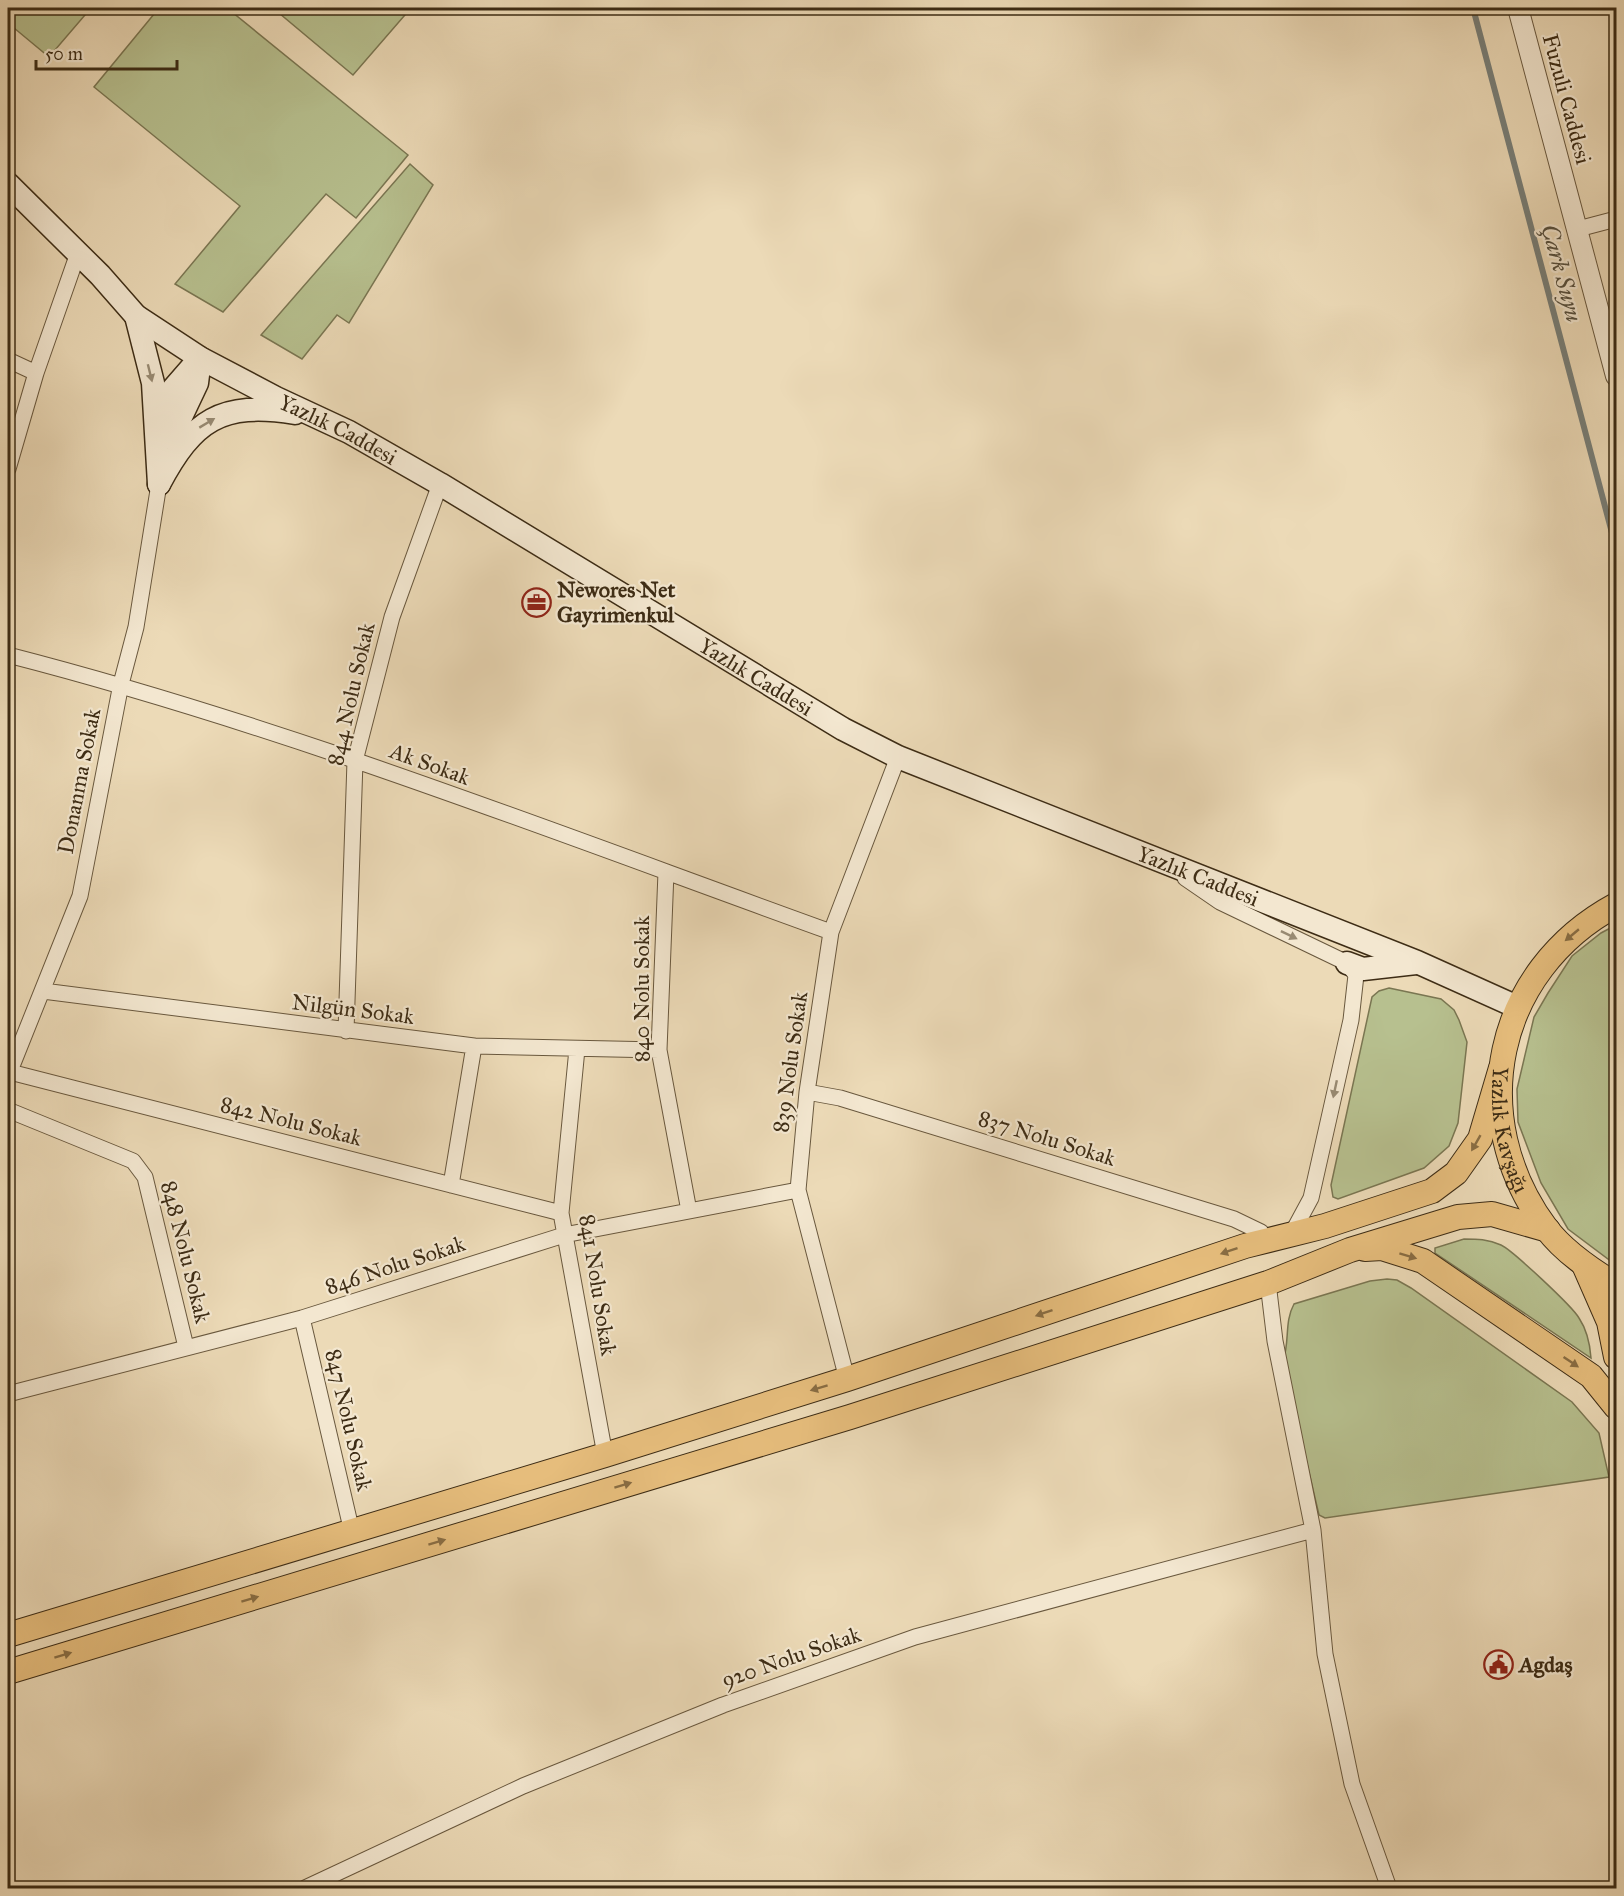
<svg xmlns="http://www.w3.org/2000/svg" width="1624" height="1896" font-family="'IM FELL Great Primer',serif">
  <rect width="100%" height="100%" fill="#ecdab7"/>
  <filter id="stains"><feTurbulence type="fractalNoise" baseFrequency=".00333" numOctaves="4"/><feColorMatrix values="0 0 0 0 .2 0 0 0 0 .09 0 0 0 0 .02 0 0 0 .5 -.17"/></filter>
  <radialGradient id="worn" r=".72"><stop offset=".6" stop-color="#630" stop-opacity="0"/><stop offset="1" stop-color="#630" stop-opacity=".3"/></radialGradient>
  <path fill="#b7c08f" stroke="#7a7652" stroke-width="1.5" d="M8,8H91L49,57L8,23Z
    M159,8H227L408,155L356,218L326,194L223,312L175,284L240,206L94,87Z
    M273,8H411L353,75Z
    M410,164L433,185L349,323L337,315L302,359L261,335Z
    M1616,925V1265L1568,1229L1541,1183L1518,1122L1517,1089L1534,1017L1548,993L1572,956L1601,933Z
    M1389,988L1441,999L1454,1010L1459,1020L1467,1042L1458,1123L1449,1146L1424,1168L1338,1199L1333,1197L1331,1185L1372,997L1379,991Z
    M1464,1239C1477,1239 1488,1239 1501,1245C1512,1250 1572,1306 1579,1318C1587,1330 1590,1344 1591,1358L1435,1253V1248Z
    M1387,1279L1397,1280L1411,1288L1572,1402L1599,1433L1609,1477L1325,1518L1319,1515L1283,1361C1290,1342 1284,1322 1294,1304L1370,1281Z"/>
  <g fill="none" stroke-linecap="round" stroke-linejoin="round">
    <path stroke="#787f79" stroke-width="6" d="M1473,8L1616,548"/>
    <defs>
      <path id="minor" d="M1578,229L1616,219
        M8,360L36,373
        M8,469L36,373L78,253
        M8,655C288,727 559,834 831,932
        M666,872L659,1050L689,1211
        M1185,878L1220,902L1347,963L1356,975L1351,1020L1311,1198L1291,1235
        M43,991L474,1046L659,1050
        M346,1031L355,761L392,617L440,484
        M577,1049L561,1213L605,1455
        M10,1072L561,1213
        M8,1076L80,896L121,684L136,627L159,484
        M807,1092L840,1098L1234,1219L1261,1232L1265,1241
        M8,1110L133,1161L145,1177L186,1347
        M451,1185L474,1046
        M1268,1283L1275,1341L1313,1530L1325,1654L1352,1784L1389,1888
        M302,1318L352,1532
        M847,1379L798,1190L807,1092L831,932L898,757
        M8,1394L302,1318L564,1235L798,1190
        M305,1888L523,1786L723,1705L915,1637L1313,1530"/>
      <path id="tertiary" d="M1518,8L1616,376"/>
      <g id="secondary">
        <path id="s1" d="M8,184L100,275L136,316L200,358L276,398L349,432L440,484L843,729L898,757L1417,962L1517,1007"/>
        <path d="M136,316L153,383L159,484"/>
        <path d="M162,429L173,389L200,358"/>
        <path d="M171,438L197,383L200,359"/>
        <path d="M159,484C193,420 221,401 295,413"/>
        <path d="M1347,963L1363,969L1416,963"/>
      </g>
      <g id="primary">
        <path id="s2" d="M1616,905C1494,971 1464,1117 1546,1228C1564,1252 1591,1270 1616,1285"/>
        <path d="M1365,1249L1382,1248L1423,1261L1591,1376L1616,1407"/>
        <path d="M1584,1265L1609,1322L1616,1357"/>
        <path d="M8,1635L605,1455L847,1379L1245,1246L1325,1226L1432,1191L1456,1173L1480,1139L1501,1068"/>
        <path d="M8,1672L850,1417L1268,1283L1350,1250L1458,1217L1492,1214L1548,1230"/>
      </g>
    </defs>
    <use href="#minor" stroke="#69583e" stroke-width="17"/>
    <use href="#tertiary" stroke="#69583e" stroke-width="22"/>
    <use href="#secondary" stroke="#3d2c15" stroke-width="25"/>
    <use href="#primary" stroke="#3d2c15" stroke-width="26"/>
    <use href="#minor" stroke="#f3e7d0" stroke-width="15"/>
    <use href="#tertiary" stroke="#f3e7d0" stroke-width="20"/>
    <use href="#secondary" stroke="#f3e7d0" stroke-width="22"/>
    <use href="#primary" stroke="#e6bd7c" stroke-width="24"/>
  </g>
  <defs><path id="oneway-solid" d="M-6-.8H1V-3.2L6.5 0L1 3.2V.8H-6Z" transform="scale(1.5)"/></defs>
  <g fill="#988a72">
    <use href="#oneway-solid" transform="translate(150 373) rotate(76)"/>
    <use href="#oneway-solid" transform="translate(207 423) rotate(-31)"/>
    <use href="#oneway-solid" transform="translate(1289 935) rotate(26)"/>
    <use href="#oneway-solid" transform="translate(1335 1089) rotate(102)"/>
  </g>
  <g fill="#896d43">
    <use href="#oneway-solid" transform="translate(1572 935) rotate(140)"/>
    <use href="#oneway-solid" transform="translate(1476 1143) rotate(120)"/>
    <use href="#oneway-solid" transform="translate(1229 1251) rotate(161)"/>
    <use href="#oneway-solid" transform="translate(1408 1256) rotate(17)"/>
    <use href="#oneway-solid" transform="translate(1044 1313) rotate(161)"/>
    <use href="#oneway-solid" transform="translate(1571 1362) rotate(34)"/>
    <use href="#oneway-solid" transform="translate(819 1388) rotate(163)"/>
    <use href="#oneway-solid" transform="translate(623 1485) rotate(-17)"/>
    <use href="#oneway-solid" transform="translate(437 1542) rotate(-17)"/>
    <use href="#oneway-solid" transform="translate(250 1599) rotate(-17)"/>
    <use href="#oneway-solid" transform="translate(63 1655) rotate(-17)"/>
  </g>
  <defs>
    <symbol id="office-ring" viewBox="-11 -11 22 22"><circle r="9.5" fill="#f3e7d0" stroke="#8f2418" stroke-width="1.5"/><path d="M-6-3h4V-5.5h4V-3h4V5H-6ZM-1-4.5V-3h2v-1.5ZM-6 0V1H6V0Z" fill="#8f2418"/></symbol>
    <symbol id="civic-ring" viewBox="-11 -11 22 22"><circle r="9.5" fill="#f3e7d0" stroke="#8f2418" stroke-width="1.5"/><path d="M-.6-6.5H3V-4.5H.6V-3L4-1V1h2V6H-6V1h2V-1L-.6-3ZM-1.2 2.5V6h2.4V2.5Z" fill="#8f2418"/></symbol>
  </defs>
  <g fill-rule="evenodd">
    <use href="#office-ring" x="520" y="586" width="33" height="33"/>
    <use href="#civic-ring" x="1482" y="1648" width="33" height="33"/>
  </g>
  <g text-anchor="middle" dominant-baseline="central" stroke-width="4.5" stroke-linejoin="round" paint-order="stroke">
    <g font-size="22" fill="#3d2c15" stroke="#f3e7d0">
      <text transform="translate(1567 99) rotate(75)">Fuzuli Caddesi</text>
      <text stroke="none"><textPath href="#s1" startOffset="416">Yazlık Caddesi</textPath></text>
      <text stroke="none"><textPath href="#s1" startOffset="902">Yazlık Caddesi</textPath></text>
      <text transform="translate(351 694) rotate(-77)">844 Nolu Sokak</text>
      <text transform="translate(430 764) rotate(20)">Ak Sokak</text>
      <text transform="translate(79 781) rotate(-79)">Donanma Sokak</text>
      <text stroke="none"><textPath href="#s1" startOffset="1388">Yazlık Caddesi</textPath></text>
      <text transform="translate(641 989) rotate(-90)">840 Nolu Sokak</text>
      <text transform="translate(353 1009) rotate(7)">Nilgün Sokak</text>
      <text transform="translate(790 1062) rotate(-82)">839 Nolu Sokak</text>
      <text transform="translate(291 1121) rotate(14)">842 Nolu Sokak</text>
      <text stroke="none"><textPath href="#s2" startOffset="270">Yazlık Kavşağı</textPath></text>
      <text transform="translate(1047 1138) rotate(17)">837 Nolu Sokak</text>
      <text transform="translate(186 1252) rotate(76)">848 Nolu Sokak</text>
      <text transform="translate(395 1265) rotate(-18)">846 Nolu Sokak</text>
      <text transform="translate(598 1285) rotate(81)">841 Nolu Sokak</text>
      <text transform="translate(349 1420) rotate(77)">847 Nolu Sokak</text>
      <text transform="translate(791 1657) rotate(-19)">920 Nolu Sokak</text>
    </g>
    <g font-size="22" font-weight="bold" fill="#3d2c15" stroke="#f3e7d0" text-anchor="start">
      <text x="557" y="589">Newores Net<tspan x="557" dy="25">Gayrimenkul</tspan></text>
      <text x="1519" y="1664">Agdaş</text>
    </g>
    <g font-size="24" font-style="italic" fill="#564f3e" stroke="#f3e7d0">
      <text transform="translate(1562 273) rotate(75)">Çark Suyu</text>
    </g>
  </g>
  <rect width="1624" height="1896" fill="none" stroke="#ecdab7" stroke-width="30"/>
  <rect x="9" y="9" width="1606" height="1878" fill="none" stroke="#3d2c15" stroke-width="3"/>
  <rect x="15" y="15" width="1594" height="1866" fill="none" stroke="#3d2c15" stroke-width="1.5"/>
  <path d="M36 60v9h141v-9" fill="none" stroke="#3d2c15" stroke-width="3"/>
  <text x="45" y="60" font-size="18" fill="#3d2c15" stroke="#f3e7d0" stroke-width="4.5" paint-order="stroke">50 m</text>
  <rect width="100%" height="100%" filter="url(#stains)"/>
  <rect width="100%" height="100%" fill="url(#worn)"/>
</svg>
